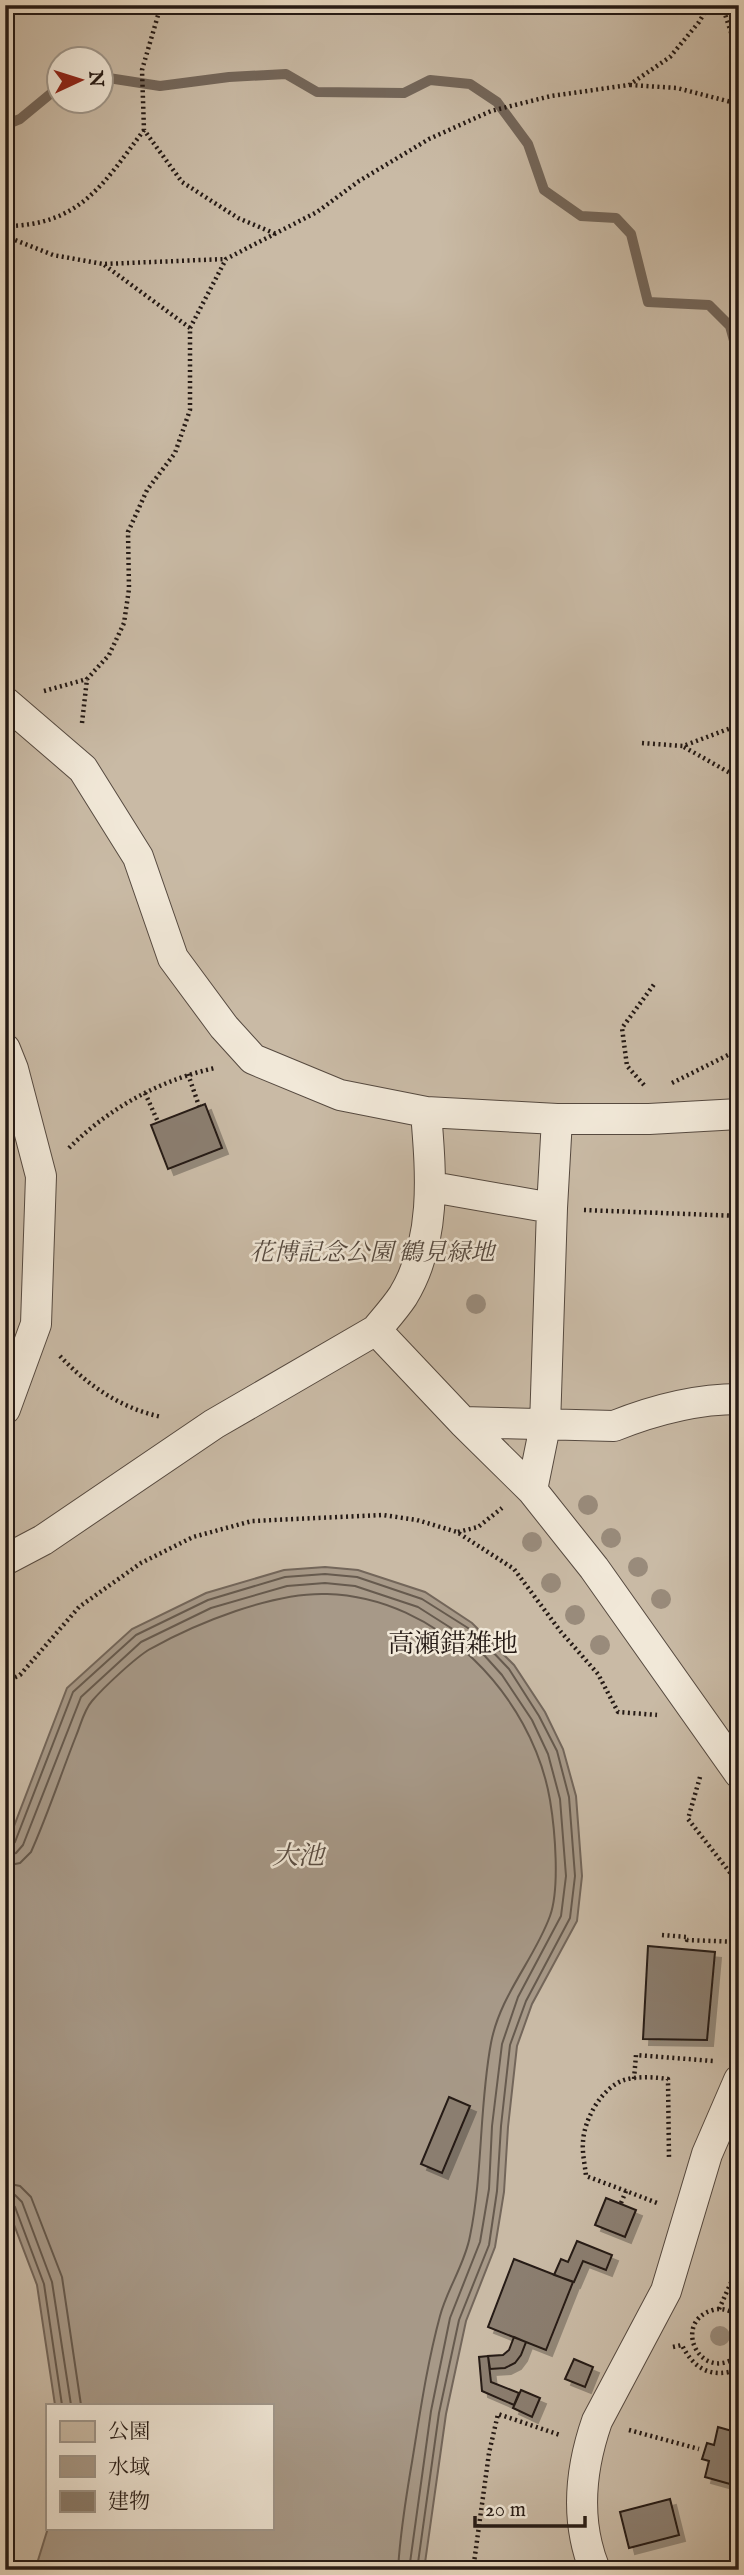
<svg xmlns="http://www.w3.org/2000/svg" width="744" height="2575" font-family="'IM FELL English','Noto Serif JP',serif">
  <defs>
    <filter id="shadow"><feDropShadow dx="6" dy="6" stdDeviation="0" flood-color="#0004"/></filter>
  </defs>
  <rect width="100%" height="100%" fill="#eadbc3"/>
  <filter id="stains"><feTurbulence type="fractalNoise" baseFrequency=".00286" numOctaves="4"/><feColorMatrix values="0 0 0 0 .2 0 0 0 0 .09 0 0 0 0 .02 0 0 0 .5 -.17"/></filter>
  <radialGradient id="worn" r=".72"><stop offset=".6" stop-color="#630" stop-opacity="0"/><stop offset="1" stop-color="#630" stop-opacity=".3"/></radialGradient>
  <path fill="#c9baa5" stroke="#776a5d" stroke-width="2" fill-rule="evenodd" d="M5,5H739V2570H5ZM60,60H102V102H60ZM47,2405H271V2528H47Z"/>
  <path fill="#a79988" stroke="#73665a" stroke-width="2" d="M325,1567L358,1570L425,1592L472,1623L514,1665L545,1712L563,1749L576,1796L582,1876L577,1921L532,2004L517,2046L508,2127L504,2192L495,2247L466,2321L446,2414L424,2570H35L48,2528H271V2405H55L37,2285L5,2201L6,1847L67,1688L132,1629L206,1593L284,1570Z"/>
  <g fill="none" stroke-linecap="round" stroke-linejoin="round">
    <path stroke="#665a4e" stroke-width="2" d="M5,1847L11,1846L15,1842L73,1692L136,1635L208,1600L285,1577L325,1574L357,1577L422,1599L468,1628L490,1649L509,1669L539,1716L557,1751L569,1797L575,1876L570,1918L526,2001L510,2045L501,2126L497,2191L489,2245L459,2320L439,2413L417,2570
      M5,1856L16,1853L23,1845L81,1697L141,1642L211,1608L287,1586L325,1583L355,1586L418,1607L462,1635L484,1655L502,1675L532,1720L548,1754L560,1799L566,1876L561,1916L518,1997L502,2044L492,2126L489,2189L480,2242L450,2318L431,2411L409,2570
      M5,1866L20,1863L31,1852C48,1814 61,1774 76,1736C81,1724 84,1710 92,1701C104,1687 135,1658 150,1649C197,1623 273,1592 327,1594C437,1597 532,1695 550,1800C555,1830 560,1888 550,1916C534,1960 500,1995 491,2043C479,2107 483,2173 470,2236C465,2264 447,2289 440,2316C427,2364 420,2413 412,2462C406,2497 400,2534 398,2570
      M5,2183L20,2186L31,2197L62,2277L81,2405
      M5,2193L15,2195L22,2202L52,2282L71,2405
      M5,2202L11,2203L15,2207L44,2284L62,2405"/>
    <path stroke="#73665a" stroke-width="10" d="M102,77L160,86L229,77L286,74L317,92L404,93L430,80L470,84L497,102L528,144L544,190L581,216L616,218L631,234L648,302L709,305L730,326L739,359
      M5,125L20,119L60,86"/>
  </g>
  <path fill="#8b7e6f" stroke="#251a15" stroke-width="2" filter="url(#shadow)" d="M205,1104L222,1148L168,1169L151,1125Z
    M648,1946L715,1952L707,2040L643,2039Z
    M449,2097L470,2106L442,2173L421,2164Z
    M606,2198L636,2210L625,2237L595,2225Z
    M577,2241L612,2255L606,2270L583,2261L574,2282L554,2275L561,2259L568,2262Z
    M514,2259L573,2282L546,2350L488,2327Z
    M514,2337L526,2342L521,2355L515,2363L505,2368L490,2369L488,2356L503,2355L509,2350Z
    M488,2356L491,2382L519,2393L514,2405L482,2391L479,2357Z
    M574,2359L593,2367L585,2387L565,2379Z
    M521,2390L540,2398L532,2417L513,2408Z
    M718,2427L739,2433V2452L730,2484L705,2477L709,2461L702,2459L707,2443L714,2445Z
    M739,2494V2535L734,2536L731,2495Z
    M670,2499L679,2535L629,2548L620,2512Z"/>
  <g fill="none" stroke-linecap="round" stroke-linejoin="round">
    <defs>
      <path id="pedestrian" d="M5,702L83,769L138,857L173,958L224,1027L253,1059L340,1095L426,1112L557,1119H649L739,1114
        M5,1049L13,1069L41,1176L36,1324L5,1409
        M432,1187L552,1208
        M376,1330C385,1319 395,1308 403,1296C437,1240 431,1174 426,1112
        M463,1422L614,1426C654,1410 695,1399 739,1399
        M532,1490L545,1426L552,1208L557,1119
        M5,1560L43,1540L214,1424L376,1330L463,1422L532,1490L594,1568L739,1773
        M595,2570C575,2521 580,2470 597,2421L666,2291L707,2154L739,2080"/>
    </defs>
    <use href="#pedestrian" stroke="#564a40" stroke-width="32"/>
    <path stroke="#251a15" stroke-width="4.5" stroke-dasharray="2 3.5" stroke-linecap="butt" d="M161,5L142,70L144,130L182,182L238,218L276,234
      M722,5L739,57
      M630,85L677,88L739,104
      M5,226C80,226 104,183 144,130
      M5,236L53,255L103,264L226,259
      M190,328L226,259L317,212L359,181L429,139L491,111L551,96L629,85L670,57L699,22L709,5
      M44,691L87,679
      M82,723L87,679L109,655L124,623L129,589L128,532L147,490L175,453L190,410V328L103,264
      M642,743L683,746L739,725
      M684,747L739,778
      M188,1074L199,1106
      M672,1083L732,1053L739,1047
      M644,1085L627,1066L622,1028L655,983
      M145,1093L158,1122
      M69,1148C109,1108 160,1080 215,1068
      M584,1210L739,1216
      M60,1356C87,1385 122,1409 162,1417
      M458,1532L478,1527L502,1508
      M5,1682L20,1675L79,1607L141,1563L193,1537L252,1521L383,1515L417,1520L457,1532L514,1569L561,1632L598,1674L618,1712L657,1715
      M700,1777L688,1819L739,1884
      M662,1935L687,1937V1940L739,1942
      M634,2079L636,2055L713,2061
      M626,2191L586,2176C585,2165 582,2153 583,2142C584,2120 601,2088 624,2080C637,2076 655,2077 668,2079L669,2159
      M621,2203L626,2191L657,2203
      M719,2309L739,2265
      M739,2317C731,2311 723,2307 713,2310C670,2322 701,2386 739,2355
      M673,2347L682,2345C694,2370 713,2379 739,2369
      M629,2430L699,2449
      M473,2570L489,2453L498,2414L560,2435"/>
    <use href="#pedestrian" stroke="#f1e8d8" stroke-width="30"/>
  </g>
  <g fill="#998b7b">
    <circle cx="476" cy="1304" r="10"/>
    <circle cx="588" cy="1505" r="10"/>
    <circle cx="611" cy="1538" r="10"/>
    <circle cx="532" cy="1542" r="10"/>
    <circle cx="638" cy="1567" r="10"/>
    <circle cx="551" cy="1583" r="10"/>
    <circle cx="661" cy="1599" r="10"/>
    <circle cx="575" cy="1615" r="10"/>
    <circle cx="600" cy="1645" r="10"/>
    <circle cx="720" cy="2336" r="10"/>
  </g>
  <g text-anchor="middle" dominant-baseline="central" stroke-width="5" stroke-linejoin="round" paint-order="stroke">
    <g font-size="24" font-style="italic" fill="#564a40" stroke="#f1e8d8">
      <text x="372" y="1253">花博記念公園 鶴見緑地</text>
    </g>
    <g font-size="26" fill="#251a15" stroke="#f1e8d8">
      <text x="453" y="1644">高瀬錯雑地</text>
    </g>
    <g font-size="26" font-style="italic" fill="#594d43" stroke="#f1e8d8">
      <text x="298" y="1856">大池</text>
    </g>
  </g>
  <rect width="744" height="2575" fill="none" stroke="#eadbc3" stroke-width="28"/>
  <rect x="7" y="7" width="730" height="2561" fill="none" stroke="#251a15" stroke-width="3.5"/>
  <rect x="14" y="14" width="716" height="2547" fill="none" stroke="#251a15" stroke-width="2"/>
  <rect x="46" y="2404" width="228" height="126" fill="#f1e8d8" stroke="#9f968a" stroke-width="2"/>
  <rect x="60" y="2421" width="35" height="21" fill="#c9baa5" stroke="#9f968a" stroke-width="2"/>
  <text x="108" y="2438" font-size="21" fill="#251a15">公園</text>
  <rect x="60" y="2456" width="35" height="21" fill="#a79988" stroke="#9f968a" stroke-width="2"/>
  <text x="108" y="2474" font-size="21" fill="#251a15">水域</text>
  <rect x="60" y="2491" width="35" height="21" fill="#8b7e6f" stroke="#9f968a" stroke-width="2"/>
  <text x="108" y="2508" font-size="21" fill="#251a15">建物</text>
  <g transform="translate(80 80) rotate(86)"><circle r="33" fill="#f1e8d8" stroke="#9f968a" stroke-width="2"/>
  <path d="M0-5L12 26L0 18L-12 26Z" fill="#8f2418"/>
  <text y="-10" font-size="19" font-weight="bold" text-anchor="middle" fill="#251a15">N</text>
  </g>
  <path d="M475 2516v10h110v-10" fill="none" stroke="#251a15" stroke-width="3.5"/>
  <text x="485" y="2516" font-size="21" fill="#251a15" stroke="#f1e8d8" stroke-width="5" paint-order="stroke">20 m</text>
  <rect width="100%" height="100%" filter="url(#stains)"/>
  <rect width="100%" height="100%" fill="url(#worn)"/>
</svg>
